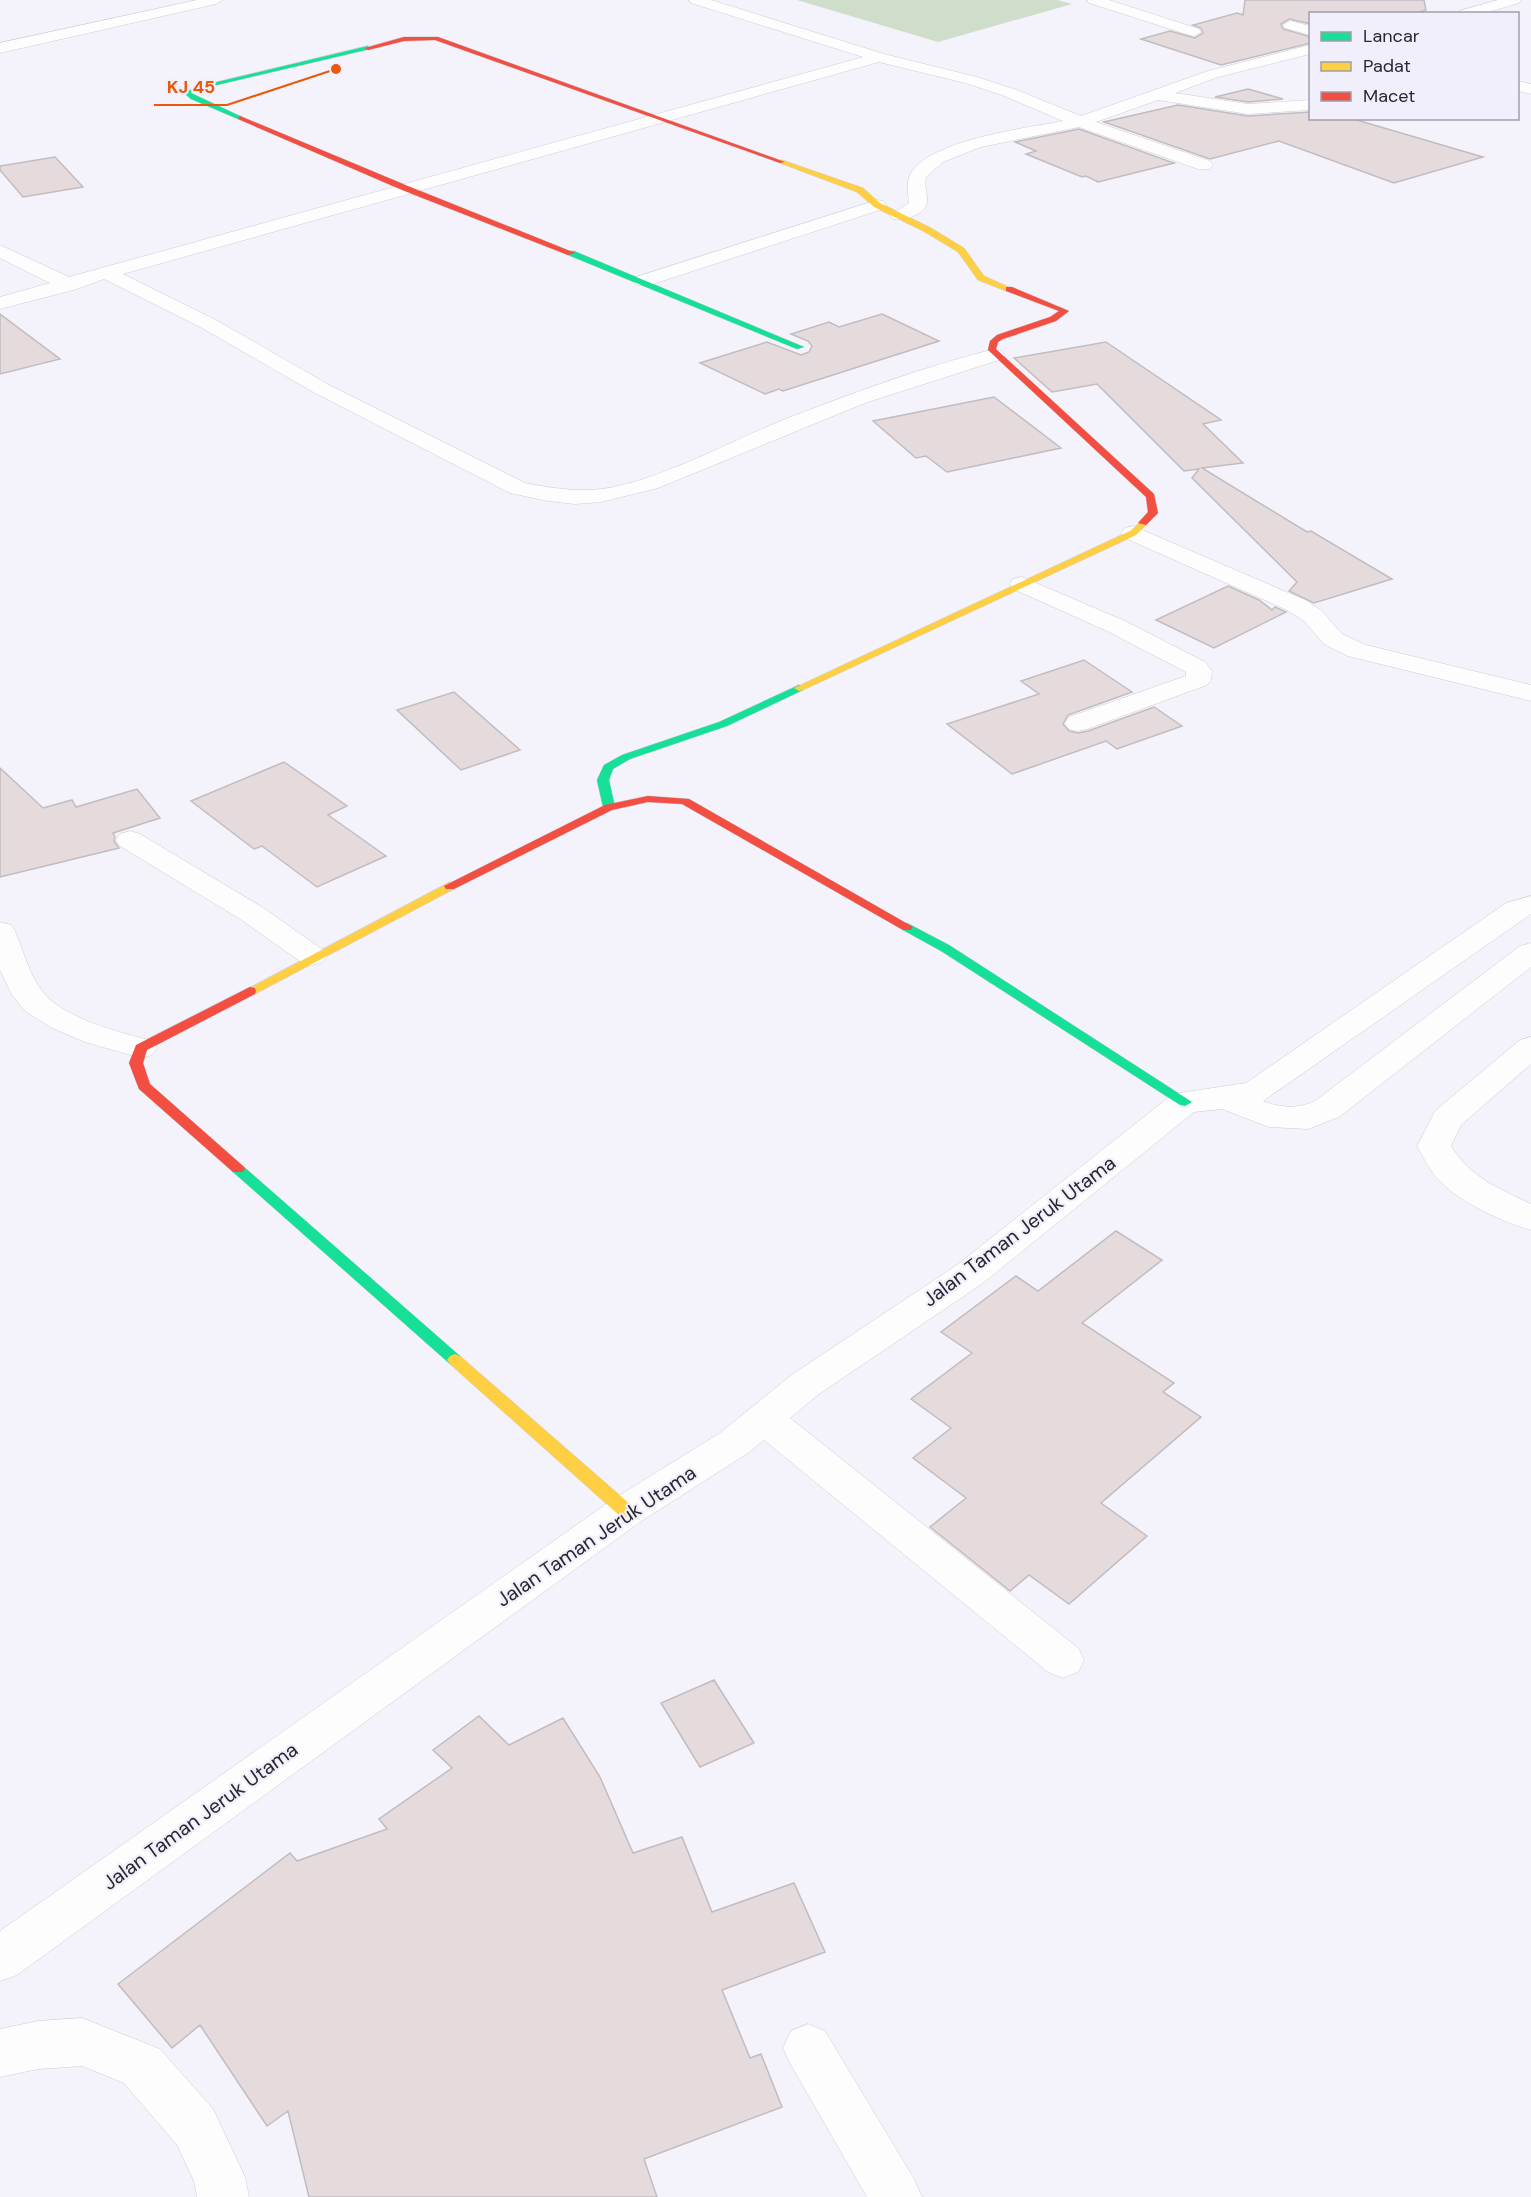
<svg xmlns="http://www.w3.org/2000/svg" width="1531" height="2197" font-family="'DM Sans',sans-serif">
  <rect width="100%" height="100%" fill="#f4f2fa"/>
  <path fill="#cfdecb" d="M797,0H1057L1072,4L938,42Z"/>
  <path fill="#e5dbdd" stroke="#c1bcbf" stroke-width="1.5" d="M1245,0H1424L1426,10L1413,14H1311V24L1289,19L1281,24L1283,29L1311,37V43L1221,65L1141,39L1170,31L1195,38L1203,33L1201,28L1193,25L1237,13L1243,15Z
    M1248,89L1283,99L1248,102L1215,97Z
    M1178,105L1248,116L1311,112V118H1350L1483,157L1394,183L1279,141L1210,159L1104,122Z
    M1079,129L1174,163L1098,182L1086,176L1082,177L1026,154L1036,151L1015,142Z
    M55,157L83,187L23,197L0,170V166Z
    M0,314L60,359L0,374Z
    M882,314L939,341L783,391L779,389L765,394L700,363L767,342L801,355L809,352L812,346L808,341L791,334L829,322L839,327Z
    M1106,342L1221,420L1203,424L1243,463L1202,468L1307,532L1311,531L1392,579L1314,603L1289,591L1297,582L1192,478L1199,469L1184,471L1097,384L1052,392L1014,358Z
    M994,397L1061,448L947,472L926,456L916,458L873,421Z
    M1228,586L1259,600L1272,610L1275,607L1286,612L1214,648L1156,620Z
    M1084,660L1132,692L1068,715L1063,724L1069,731L1078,733L1088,731L1154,707L1182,726L1117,749L1106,741L1012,774L947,724L1039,694L1021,681Z
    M454,692L520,750L461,770L397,710Z
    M284,762L347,806L328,815L386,856L317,887L262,846L254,849L191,801Z
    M0,768L43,808L72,800L76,807L137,789L160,818L113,833L115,837L114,841L119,848L0,877Z
    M1116,1231L1162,1260L1082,1323L1174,1383L1163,1392L1201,1417L1101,1503L1147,1536L1069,1604L1029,1575L1010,1591L930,1527L966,1498L913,1458L951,1428L911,1399L972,1353L941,1332L1016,1276L1038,1291Z
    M714,1680L754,1743L700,1767L661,1703Z
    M479,1716L509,1745L563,1718L600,1777L633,1853L682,1837L712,1912L794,1883L825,1952L722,1990L750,2058L761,2054L782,2107L644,2159L657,2197H309L288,2111L267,2126L200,2025L172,2048L118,1984L290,1853L297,1861L387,1829L379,1819L452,1768L433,1750Z"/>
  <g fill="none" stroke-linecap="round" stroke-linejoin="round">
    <defs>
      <path id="street" d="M197,0H223L216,4L0,53V43Z
        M689,0H711L884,54L977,77L1014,89L1081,116L1208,71L1310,45V54L1218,77L1175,93L1248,104L1310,100V110L1248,114L1158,100L1096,122L1210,161L1213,165L1210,169H1198L1079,127L981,147L943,162L926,177C924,186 928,194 927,203C925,215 903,221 893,219L890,215L909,203C908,194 906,184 910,175C927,140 1027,128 1063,121L1002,95L965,83L879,62L123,274L216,320L329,385L525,483C551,488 576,492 602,489C660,481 732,440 788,418C856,392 925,366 995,349L1002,351L1005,355L1002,359L865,403L658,488L601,502L575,504L548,501L510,493L315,393L202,328L104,279L77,289L0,309V297L50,283L0,258V245L69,277L863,57L691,3Z
        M1087,0H1109L1199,29L1201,32L1194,36L1189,35L1089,3Z
        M1498,0H1521L1519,3L1482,14H1457L1459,11Z
        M1290,21L1310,26V35L1285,28L1283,25Z
        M1518,81L1531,84V94L1518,91Z
        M877,200L883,201L886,205L883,209L650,285H636L633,281L636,277Z
        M1133,526L1305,600L1322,611L1342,634L1366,645L1531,685V701L1348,656L1324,644L1304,621L1287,610L1125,538L1121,533L1125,528Z
        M1022,577L1125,621L1205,662L1212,671L1211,680L1207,685L1087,729L1078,731L1069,729L1065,723L1069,717L1186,676V672L1107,631L1013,589L1010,584L1013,579Z
        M130,831L140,834L262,907L323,950L327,956L323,962L312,965L301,962L240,919L120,846L116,840L120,834Z
        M1531,896V914L1263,1101C1280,1108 1299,1109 1315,1101L1520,946L1531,943V967L1339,1117L1308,1129L1269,1127L1222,1109L1194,1112L983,1283L819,1394L790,1418L1078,1648L1084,1660L1078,1672L1063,1678L1048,1672L764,1440L748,1453L640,1522L17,1975L0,1981V1931L612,1500L720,1433L793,1374L957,1265L1173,1094L1246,1083L1506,903Z
        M0,922L11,925L15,931C23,950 29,974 42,991C63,1019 120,1032 152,1041L157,1048L152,1055L141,1058L85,1042L52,1028L25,1011L12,995L0,970Z
        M1531,1037V1064L1461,1125L1451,1146C1471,1178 1498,1188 1531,1204V1230C1502,1222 1457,1201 1437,1178C1429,1169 1423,1156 1417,1146L1435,1111L1520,1040Z
        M82,2018L160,2049L213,2109L245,2177L249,2197H197L194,2181L177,2145L124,2083L82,2066L38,2069L0,2077V2029L38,2021Z
        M808,2024L825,2031L914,2179L922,2197H867L791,2065L783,2048L791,2031Z"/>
      <path id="fast" d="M368,46L370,49L200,89L191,93L242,117V119H238L191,99L184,93L196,87Z
        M568,251H574L804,347L797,349L568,255Z
        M799,685L804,688L803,690L727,726L630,759L613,769L609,780L615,807L609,810L603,807L597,780L604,765L622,755L719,722Z
        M907,923L949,945L1192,1102L1185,1106L1180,1105L941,951L903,930L901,927Z
        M238,1164L243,1166L460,1356L463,1360L460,1364H450L233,1172L231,1169L233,1166Z"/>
      <path id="slow" d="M782,160L863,188L880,203L931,228L964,248L984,276L1013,289L1006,291L978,280L958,252L925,232L874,207L857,192L780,163Z
        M1143,520L1148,523L1136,535L803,690L799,691L794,688L1130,531Z
        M450,882L454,883L456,886L454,889L255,994H245L244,991Z
        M455,1354L460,1356L632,1506L634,1511L632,1516L626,1517L620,1516L450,1364L447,1360L450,1356Z"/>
      <path id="jam" d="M404,37H438L785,162L780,163L435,40L404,41L368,50L365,48Z
        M240,116L408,186L575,253L568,255L402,190L238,119Z
        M1006,287H1012L1069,311L1056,321L1003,339L998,342L996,349L1154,494L1158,513L1146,525L1138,523L1148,512L1146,497L988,350L990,341L997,335L1050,317L1059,311L1006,291Z
        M648,796L689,799L913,927L911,930H903L682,804L648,802L612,810L454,889H446L444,886L605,805Z
        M250,987L255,988L256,991L255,994L147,1050L143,1063L150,1084L243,1166L245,1169L243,1172H233L139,1089L129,1063L136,1045Z"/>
    </defs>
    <use href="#street" stroke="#cecdd4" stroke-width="1"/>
    <use href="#fast" stroke="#cecdd4" stroke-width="1"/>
    <use href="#slow" stroke="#cecdd4" stroke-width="1"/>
    <use href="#jam" stroke="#cecdd4" stroke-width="1"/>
    <use href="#street" fill="#fdfdfe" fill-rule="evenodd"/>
    <use href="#fast" fill="#16e098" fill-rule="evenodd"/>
    <use href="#slow" fill="#ffcf43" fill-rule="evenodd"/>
    <use href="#jam" fill="#f24e42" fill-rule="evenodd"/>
  </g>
  <g text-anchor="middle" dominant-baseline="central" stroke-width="4.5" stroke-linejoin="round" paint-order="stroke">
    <g font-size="20" fill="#28272d" stroke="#f2effd">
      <text transform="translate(1019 1231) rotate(-37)">Jalan Taman Jeruk Utama</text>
      <text transform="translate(596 1536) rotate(-34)">Jalan Taman Jeruk Utama</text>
      <text transform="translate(200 1816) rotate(-36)">Jalan Taman Jeruk Utama</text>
    </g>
  </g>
  <path fill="none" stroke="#e8590c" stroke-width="2" d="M336 69L227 105H154"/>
  <circle fill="#e8590c" stroke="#f2effd" stroke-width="2" cx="336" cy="69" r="6"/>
  <g font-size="18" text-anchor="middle" font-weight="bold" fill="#e8590c" stroke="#f2effd" stroke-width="4.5" stroke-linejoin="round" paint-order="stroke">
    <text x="191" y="93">KJ 45</text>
  </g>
  <rect x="1309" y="12" width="210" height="108" fill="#f2effd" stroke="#a19faa" stroke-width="1.5"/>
  <rect x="1321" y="32" width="30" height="9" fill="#16e098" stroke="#a19faa" stroke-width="1.5"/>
  <text x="1363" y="42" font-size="18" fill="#28272d">Lancar</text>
  <rect x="1321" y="62" width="30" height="9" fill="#ffcf43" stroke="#a19faa" stroke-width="1.5"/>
  <text x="1363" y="72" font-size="18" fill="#28272d">Padat</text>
  <rect x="1321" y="92" width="30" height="9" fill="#f24e42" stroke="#a19faa" stroke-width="1.5"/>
  <text x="1363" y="102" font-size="18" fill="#28272d">Macet</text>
</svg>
